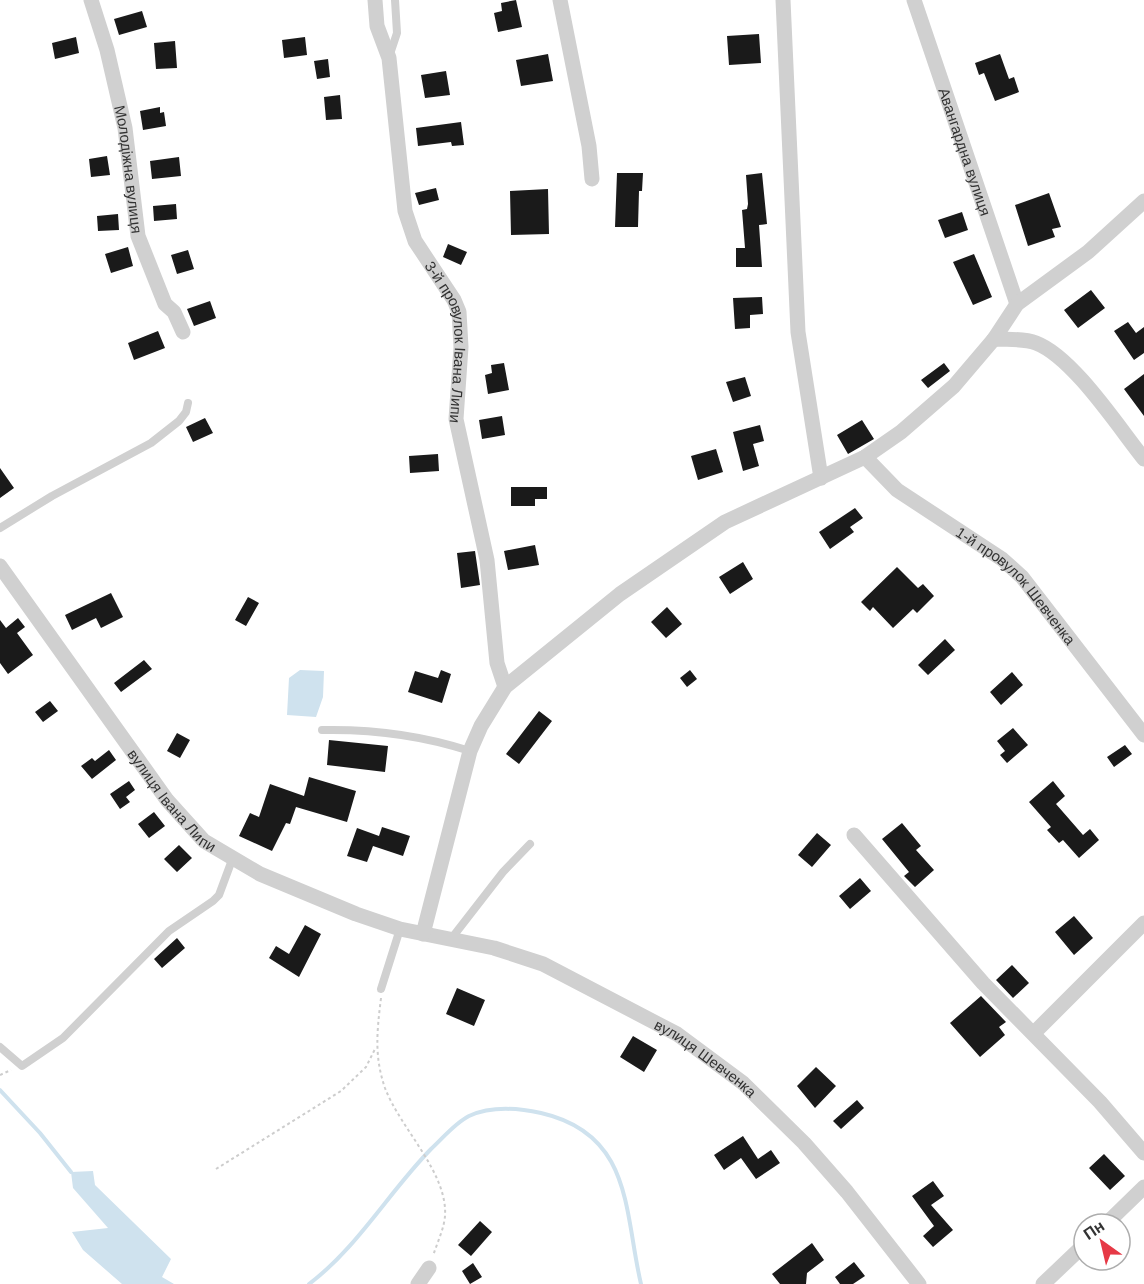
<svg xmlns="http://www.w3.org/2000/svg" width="1144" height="1284" font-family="Arial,sans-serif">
  <rect width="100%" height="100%" fill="#fff"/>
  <path fill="#cfe2ee" d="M300,670L324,671L323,697L316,717L287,715L289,678Z
    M93,1171L95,1185L171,1259L162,1277L174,1284H122L83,1250L72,1232L108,1228L73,1188L71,1172Z"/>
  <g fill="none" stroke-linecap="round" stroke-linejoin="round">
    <path stroke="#cfe2ee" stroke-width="4" d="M0,1090L40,1133L71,1172
      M309,1284C357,1248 389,1192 431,1149C443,1138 455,1123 469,1116C491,1106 518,1108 541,1113C633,1134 624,1212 641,1284"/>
  </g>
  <path fill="#1a1a1a" d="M516,0L522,27L498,32L494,13L502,11L501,3Z
    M142,11L147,27L119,35L114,19Z
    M759,34L761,63L729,65L727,36Z
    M76,37L79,53L55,59L52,43Z
    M305,37L307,55L284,58L282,40Z
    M175,41L177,68L156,69L154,43Z
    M548,54L553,81L521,86L516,60Z
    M1000,54L1009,79L1014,77L1019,92L995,101L984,73L979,75L975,63Z
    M328,59L330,77L317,79L314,61Z
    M446,71L450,95L425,98L421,75Z
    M340,95L342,119L326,120L324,97Z
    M160,107V113L164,112L166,126L143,130L140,111Z
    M461,122L464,145L452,146L451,142L418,146L416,128Z
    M107,156L110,175L91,177L89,159Z
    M179,157L181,176L152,179L150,161Z
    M617,173H643L642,191H639L638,227H615Z
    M762,173L767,224L759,225L762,267H736V248H745L742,210L747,209L748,204L746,175Z
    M436,188L439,200L419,205L415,193Z
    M548,189L549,234L511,235L510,191Z
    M1049,193L1061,227L1052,229L1055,237L1028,246L1015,205Z
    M176,204L177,219L154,221L153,206Z
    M962,212L968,230L945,238L938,220Z
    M118,214L119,230L98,231L97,216Z
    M448,244L467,252L461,265L443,257Z
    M128,247L133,266L111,273L105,254Z
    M188,250L194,269L177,274L171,255Z
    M974,254L992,297L973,305L953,262Z
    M1091,290L1105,308L1078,328L1064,310Z
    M762,297L763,314L750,315V328L735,329L733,298Z
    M210,301L216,318L194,326L187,309Z
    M1128,322L1136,333L1144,327V353L1134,360L1114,331Z
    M158,331L165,348L134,360L128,343Z
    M504,363L509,390L488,394L485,375L492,373L491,365Z
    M944,363L950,371L928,388L921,380Z
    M1144,374V416L1124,389Z
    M745,377L751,396L733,402L726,382Z
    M502,416L505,435L482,439L479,420Z
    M205,418L213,433L193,442L186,427Z
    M862,420L874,439L848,454L837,435Z
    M760,425L764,441L753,444L759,466L743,471L733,432Z
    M716,449L723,472L698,480L691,456Z
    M438,454L439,471L410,473L409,456Z
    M0,468L14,488L0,498Z
    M511,487H547V499H535V506H511Z
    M855,508L863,518L850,527L854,532L830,549L819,532Z
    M535,545L539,565L508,570L504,551Z
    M475,551L480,585L461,588L457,553Z
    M743,562L753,579L730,594L719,577Z
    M897,567L918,588L923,584L934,596L917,613L913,609L893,628L873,607L870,611L861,602Z
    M111,593L123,617L101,628L96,618L72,630L65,615Z
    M248,597L259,603L246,626L235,620Z
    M667,607L682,624L666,638L651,622Z
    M18,618L25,627L17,633L33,655L8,674L0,663V620L6,628Z
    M945,639L955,650L928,675L918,665Z
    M144,660L152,669L121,692L114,683Z
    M441,670L451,674L442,703L408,692L415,671L438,678Z
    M690,670L697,679L687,687L680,678Z
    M1012,672L1023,685L1001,705L990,692Z
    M50,701L58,711L43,722L35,712Z
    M539,711L552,721L519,764L506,754Z
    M1013,728L1028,745L1007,763L1000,755L1005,751L997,741Z
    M177,733L190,740L180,758L167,751Z
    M329,740L388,746L385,772L327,765Z
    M1125,745L1132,754L1114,767L1107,757Z
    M109,750L116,760L92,779L81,766L92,758L95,761Z
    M309,777L356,791L347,822L296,807L290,824L286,823L272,851L239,836L250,813L259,817L270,784L304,796Z
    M129,781L135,790L126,797L130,802L120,809L110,794Z
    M1053,781L1065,796L1056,804L1083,835L1090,829L1099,840L1079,858L1063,840L1059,843L1047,830L1051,827L1029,802Z
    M154,812L165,826L149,838L138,824Z
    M902,823L921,846L916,850L934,870L915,887L904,876L909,872L882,839Z
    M382,827L410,836L403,856L373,846L367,862L347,856L357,828L379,836Z
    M817,833L831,845L812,867L798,855Z
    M179,845L192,858L177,872L164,859Z
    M860,878L871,891L850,909L839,896Z
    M1074,916L1093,938L1074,955L1055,932Z
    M305,925L321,934L299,977L269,958L276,946L289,954Z
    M177,938L185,948L162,968L154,959Z
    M1012,965L1029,983L1013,998L996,980Z
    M457,988L485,1000L474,1026L446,1014Z
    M981,996L1006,1022L999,1027L1005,1035L980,1057L950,1023Z
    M633,1036L657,1050L644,1072L620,1057Z
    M816,1067L836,1086L815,1108L797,1086Z
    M857,1100L864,1108L841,1129L833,1121Z
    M743,1136L758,1159L771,1150L780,1163L756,1179L741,1158L724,1170L714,1155Z
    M1104,1154L1125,1176L1110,1190L1089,1168Z
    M933,1181L944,1196L931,1205L953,1230L933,1247L923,1236L934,1226L912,1196Z
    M480,1221L492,1232L471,1256L458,1245Z
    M812,1243L824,1260L807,1273L806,1284H780L772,1274Z
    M854,1262L865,1276L853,1284H840L835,1277Z
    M473,1263L482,1277L470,1284L462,1271Z"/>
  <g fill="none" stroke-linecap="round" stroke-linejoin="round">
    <path stroke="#cdcdcd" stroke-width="2" stroke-dasharray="3 3" stroke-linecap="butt" d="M381,998C377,1031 374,1056 385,1088C400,1128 448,1173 445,1216C444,1229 437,1243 433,1256
      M0,1075L11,1070
      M216,1169L341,1091L366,1067L375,1049"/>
    <path stroke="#d0d0d0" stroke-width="8" d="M390,54L397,33L395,0
      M0,528L52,496L151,443L179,421L186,412L188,403
      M322,730C373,729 421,735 470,751
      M451,939L503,872L530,844
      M381,989L400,929
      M0,1047L22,1066L63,1038L169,931L213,901L219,895L232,860"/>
    <g stroke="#d0d0d0" stroke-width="15">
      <path id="s1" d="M91,0L107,50L125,128L138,236L165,304L174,312L183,332"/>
      <path id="s2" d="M375,0L377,26L389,58L405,211L415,241L454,300L459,312L461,347L456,419L487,560L497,663L505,687"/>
      <path d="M560,0L589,146L592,179"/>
      <path d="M783,0L798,332L821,478"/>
      <path id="s3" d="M914,0L1017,304"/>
      <path d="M994,339C1008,340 1023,338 1036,343C1073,357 1119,428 1144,459"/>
      <path id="s4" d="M865,457L897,490L1002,559L1022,577L1144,735"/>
      <path id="s5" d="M0,566L167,800L204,841L260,874L356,914L400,929L494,948L543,964L677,1034L743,1083L804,1143L847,1192L919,1284"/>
      <path d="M854,835L983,983L1100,1102L1144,1153"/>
      <path d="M423,934L470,751L481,726L505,687L620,594L725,522L865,457L901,432L954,386L994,339L1017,304L1088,252L1144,201"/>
      <path d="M1034,1033L1144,923"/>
      <path d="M1106,1224L1144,1187"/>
      <path d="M418,1284L429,1268"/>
      <path d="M1043,1284L1084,1245"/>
    </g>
  </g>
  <g text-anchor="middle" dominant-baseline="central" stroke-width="6" stroke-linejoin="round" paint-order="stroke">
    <g font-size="15" fill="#333" stroke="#fff">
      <text stroke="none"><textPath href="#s3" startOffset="160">Авангардна вулиця</textPath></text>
      <text stroke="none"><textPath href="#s1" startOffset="174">Молодіжна вулиця</textPath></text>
      <text stroke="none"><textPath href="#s2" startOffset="356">3-й провулок Івана Липи</textPath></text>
      <text stroke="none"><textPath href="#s4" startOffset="200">1-й провулок Шевченка</textPath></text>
      <text stroke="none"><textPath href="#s5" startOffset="291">вулиця Івана Липи</textPath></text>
      <text stroke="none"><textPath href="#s5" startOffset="894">вулиця Шевченка</textPath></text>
    </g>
  </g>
  <g transform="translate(1102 1242) rotate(326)"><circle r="28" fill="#ffffff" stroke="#adadad" stroke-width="1.5"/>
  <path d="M0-4.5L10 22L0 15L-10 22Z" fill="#e63946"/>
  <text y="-9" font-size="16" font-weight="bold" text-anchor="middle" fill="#333333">Пн</text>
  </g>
</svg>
